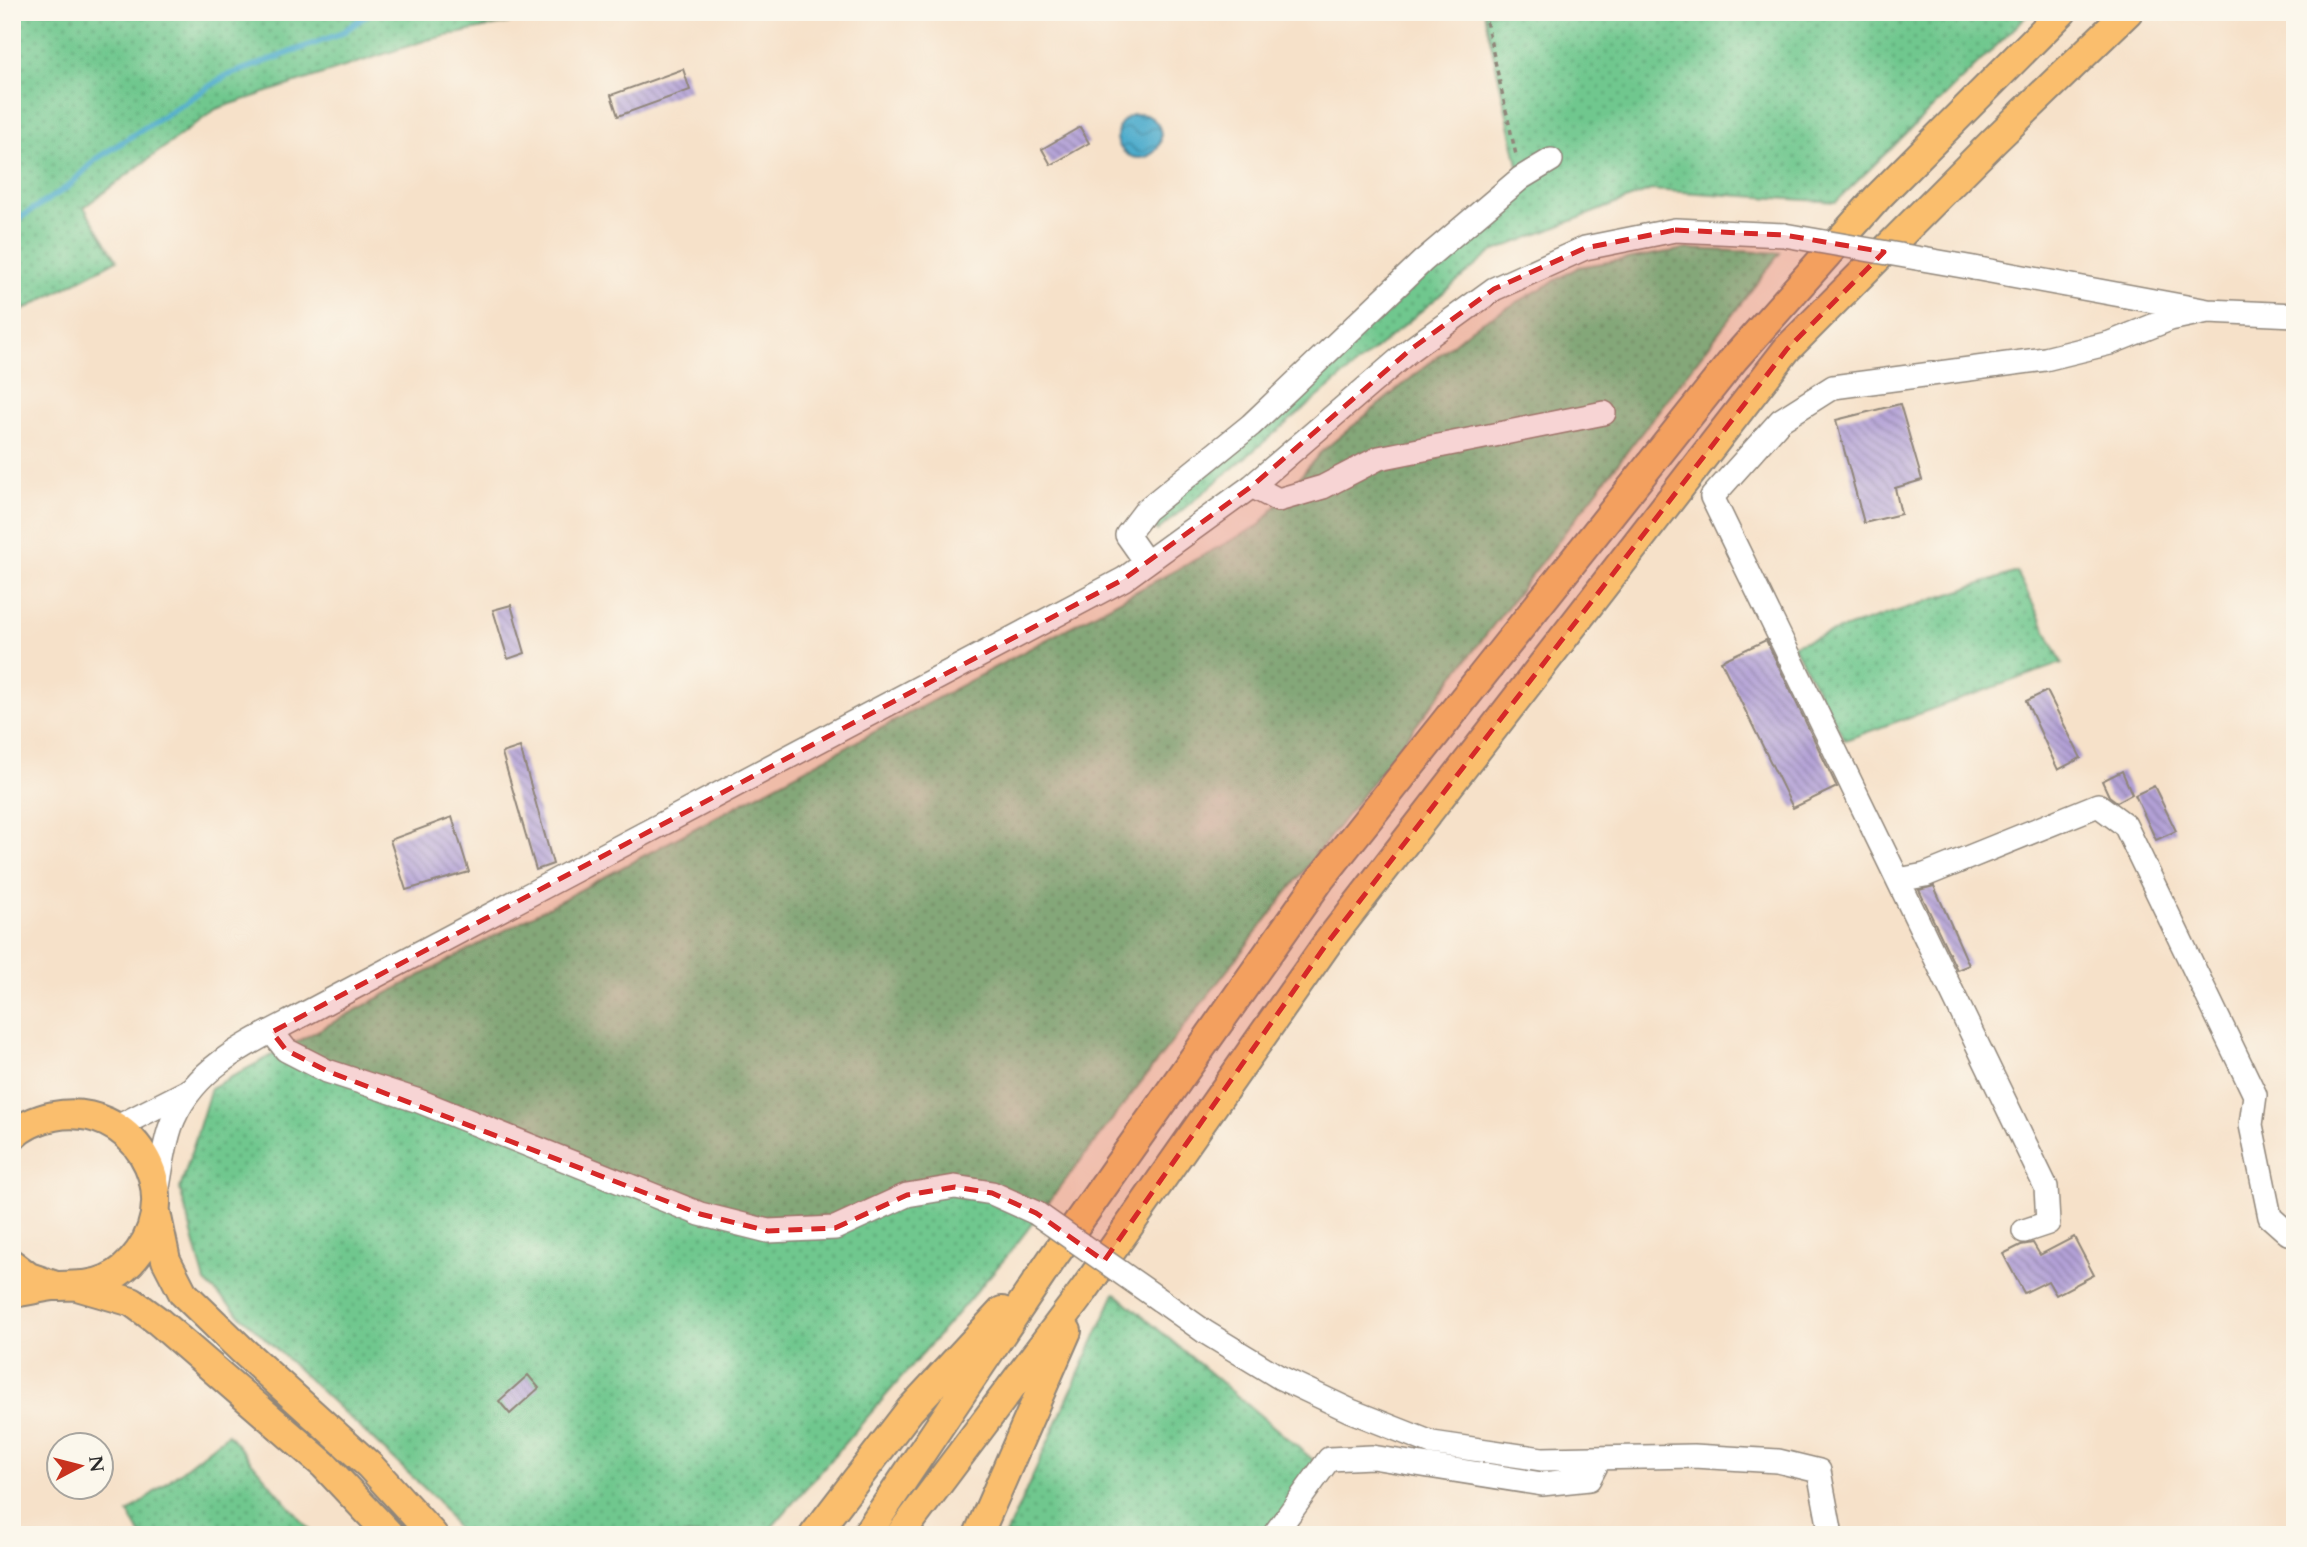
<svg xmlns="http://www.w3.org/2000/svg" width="2307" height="1547" font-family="Cardo,serif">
  <defs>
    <pattern id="grass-dots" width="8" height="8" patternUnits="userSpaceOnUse" patternTransform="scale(1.75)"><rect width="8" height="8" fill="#6fc78e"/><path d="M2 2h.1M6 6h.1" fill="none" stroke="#5ba274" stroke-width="1.8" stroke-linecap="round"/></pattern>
    <pattern id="water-waves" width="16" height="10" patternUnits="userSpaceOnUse" patternTransform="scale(1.75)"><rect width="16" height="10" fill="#4eaccc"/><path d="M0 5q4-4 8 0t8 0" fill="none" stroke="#418ca6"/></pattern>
    <pattern id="building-back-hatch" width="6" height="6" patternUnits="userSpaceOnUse" patternTransform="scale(1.75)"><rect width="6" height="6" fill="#b2a0d6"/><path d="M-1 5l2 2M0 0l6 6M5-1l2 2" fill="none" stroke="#9183ae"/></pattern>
  </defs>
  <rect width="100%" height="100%" fill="#fbf7ec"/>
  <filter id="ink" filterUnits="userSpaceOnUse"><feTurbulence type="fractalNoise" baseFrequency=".0143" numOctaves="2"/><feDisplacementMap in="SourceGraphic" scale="14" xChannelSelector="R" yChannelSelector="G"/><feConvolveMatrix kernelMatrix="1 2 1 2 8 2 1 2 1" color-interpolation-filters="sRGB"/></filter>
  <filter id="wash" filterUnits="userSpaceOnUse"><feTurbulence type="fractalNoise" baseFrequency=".00686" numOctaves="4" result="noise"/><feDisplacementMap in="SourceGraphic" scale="28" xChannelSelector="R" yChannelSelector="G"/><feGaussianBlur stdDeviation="1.57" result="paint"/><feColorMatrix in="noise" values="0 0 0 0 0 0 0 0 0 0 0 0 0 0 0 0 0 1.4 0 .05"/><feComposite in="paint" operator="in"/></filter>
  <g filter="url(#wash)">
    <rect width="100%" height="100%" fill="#f6e1c9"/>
    <path fill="url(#grass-dots)" stroke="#4d795c" stroke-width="2" d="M12,12H559L427,40L216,109L84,207L117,260L12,316Z
      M1484,12H2031L1836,202L1651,190L1492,252L1157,531L1146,510L1521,178Z
      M1686,249L1780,253L1007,1256L765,1535H461L438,1501L205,1282L180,1189L211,1088L1260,525L1320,453L1472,328L1579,267Z
      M2017,572L2062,663L1845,740L1793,645Z
      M1115,1293L1325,1470L1288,1535H1006Z
      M228,1434L314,1535H141L128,1513Z"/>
    <path fill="url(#water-waves)" stroke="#3c6c7c" stroke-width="2" d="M1117 136a22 22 0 1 1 44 0a22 22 0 1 1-44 0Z"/>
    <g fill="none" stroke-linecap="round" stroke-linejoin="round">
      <path stroke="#4eaccc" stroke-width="6" d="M12,223L69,186L96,159L226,76L340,34L371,12"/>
    </g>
    <g id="blocks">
      <path fill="url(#building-back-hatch)" d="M683,69L690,90L618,116L611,95Z
        M1080,127L1089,143L1051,165L1042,149Z
        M1900,404L1922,480L1895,488L1901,514L1864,523L1836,420Z
        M511,605L525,653L508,659L493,610Z
        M1766,640L1837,787L1793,808L1721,661Z
        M2047,691L2081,758L2058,770L2026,701Z
        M520,747L553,864L536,870L502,753Z
        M2122,771L2132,794L2117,802L2109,796L2102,781Z
        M2154,786L2176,831L2156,840L2135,795Z
        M452,817L469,872L406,890L390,840Z
        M1934,886L1969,965L1957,970L1919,890Z
        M2074,1237L2094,1275L2056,1295L2048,1281L2024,1293L2003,1254L2021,1245L2033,1243L2040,1255Z
        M528,1375L539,1388L510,1414L499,1401Z"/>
    </g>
  </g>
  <g filter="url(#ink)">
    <use href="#blocks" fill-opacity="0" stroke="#90867a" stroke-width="2"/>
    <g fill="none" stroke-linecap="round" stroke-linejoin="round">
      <defs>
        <path id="minor" d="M1974,268L2208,311L2295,315
          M2208,311L2170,319L2110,343L2045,359L1833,387L1781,420L1712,497L1898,880L1925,875L2098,805L2125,825L2255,1095L2251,1125L2270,1217L2288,1233L2295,1232
          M1252,486L1278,500L1323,487L1379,458L1604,413
          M1146,562L1127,535L1146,510L1251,425L1423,261L1521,178L1551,160
          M1898,880L2046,1187L2048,1223L2024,1231
          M272,1032L286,1050L327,1071L419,1101L700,1214L768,1231L835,1228L907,1195L955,1187L992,1193L1036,1213
          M117,1127L190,1090
          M157,1192C162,1168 164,1140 174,1118C199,1062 258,1039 308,1012L1124,579L1252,486L1410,350L1494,289L1585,248L1675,230L1784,235
          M1160,1300L1205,1332L1279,1377L1351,1411L1432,1443L1542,1459L1694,1456L1778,1461L1819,1471L1831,1535
          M1274,1535L1329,1459L1372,1457L1542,1484L1589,1479L1600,1458"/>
        <path id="major" d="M12,1137C23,1125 39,1119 54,1116C132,1101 185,1189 139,1252C131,1263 119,1274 107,1279C89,1287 73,1285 54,1286C40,1288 26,1291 12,1293
          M156,1212L166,1260L183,1293L242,1350L370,1466L433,1535
          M12,1264L29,1277L56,1286
          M80,1287L132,1302L158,1321L324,1465L390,1535
          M814,1535L910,1410L1002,1311
          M866,1535L1052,1259L1321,878L1734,359L1878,197L2062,12
          M900,1535L1084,1290L1328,942L1787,349L1994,141L2128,12
          M978,1535L1067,1331"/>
      </defs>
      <use href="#minor" stroke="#90867a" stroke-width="26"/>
      <use href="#major" stroke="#90867a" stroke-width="32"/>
      <path stroke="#90867a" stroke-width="3.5" stroke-dasharray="5 5" stroke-linecap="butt" d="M1484,12L1516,155"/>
      <use href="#minor" stroke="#fff" stroke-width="23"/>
      <use href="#major" stroke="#fabe6d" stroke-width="28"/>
      <defs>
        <path id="minor-bridge" d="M1784,235L1974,268
          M1036,1213L1160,1300"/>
      </defs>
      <use href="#minor-bridge" stroke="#90867a" stroke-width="26" stroke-linecap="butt"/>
      <use href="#minor-bridge" stroke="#fff" stroke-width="23"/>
    </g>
  </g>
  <path fill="#d62828" fill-opacity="0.2" stroke="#d62828" stroke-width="5" stroke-dasharray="14 9" stroke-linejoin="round" d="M1675,230L1784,235L1884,252L1787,349L1328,942L1104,1261L1036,1213L992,1193L955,1187L907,1195L835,1228L768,1231L700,1214L327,1071L286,1050L272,1032L1124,579L1252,486L1410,350L1494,289L1585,248Z"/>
  <rect width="2307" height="1547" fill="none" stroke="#fbf7ec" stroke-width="42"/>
  <g transform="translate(80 1466) rotate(83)"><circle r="33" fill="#fbf7ec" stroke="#a8a59f" stroke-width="2"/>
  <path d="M0-5L12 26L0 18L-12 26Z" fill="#c8321e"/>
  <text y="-10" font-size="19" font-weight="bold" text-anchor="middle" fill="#2b2b2b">N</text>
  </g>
</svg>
